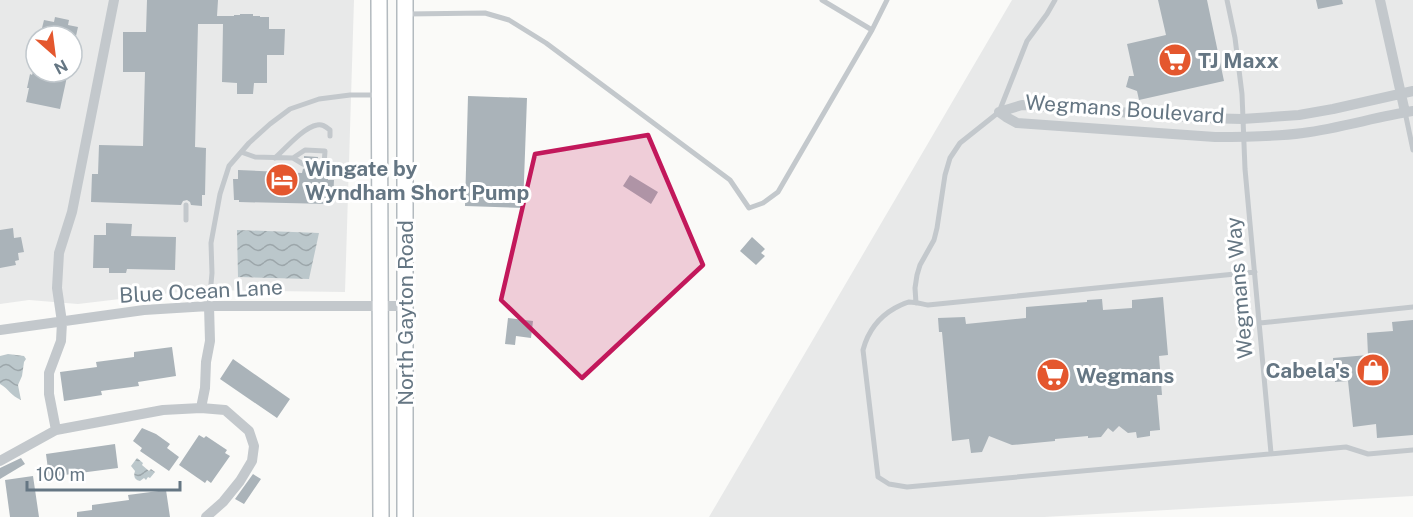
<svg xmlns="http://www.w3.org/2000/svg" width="1413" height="517" font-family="'Public Sans',sans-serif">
  <defs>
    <pattern id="water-waves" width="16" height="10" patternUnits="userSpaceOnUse" patternTransform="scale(1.5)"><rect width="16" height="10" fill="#bbc7cb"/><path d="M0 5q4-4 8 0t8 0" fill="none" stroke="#9ca6aa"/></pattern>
  </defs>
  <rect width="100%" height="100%" fill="#fafaf8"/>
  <path fill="#e8e9e9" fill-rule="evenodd" d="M0,0H354L345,292L196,290L78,304L29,300L0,304ZM36,36H72V72H36Z
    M1012,0H1413V496L1044,517H709Z"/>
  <path fill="url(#water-waves)" d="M237,230L319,233L309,279L238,277Z
    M8,354L24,356L26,359L24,362L22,376L18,385L21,400C11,396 9,389 0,384V356Z
    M137,458L143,463L142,465L149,471L151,469L155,472L150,478L148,477L146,480L144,478L140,481C135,480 133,477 135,471L131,466Z"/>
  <path fill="#aab3b9" d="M147,0H218L217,16H234V15H240V14H253V16H260V17H269V29H285L284,55H267V83H254L253,94H237V83L222,82L223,24H198L195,147L206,148L205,195H202V206L191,205L190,202L187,200L183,201L181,205L91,202L92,174H98L99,145L143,146L145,72H123V32H146Z
    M1158,0H1207L1224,81L1139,100L1137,91L1126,87L1129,76H1134L1127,44L1166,35Z
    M1316,0H1342L1343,4L1318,9Z
    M55,17L69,20L68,25L78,27L76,36H40L44,20L54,22Z
    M33,72H68L60,109L26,102L29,88H27L30,74L32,75Z
    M468,96L527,98L523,208L465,206Z
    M304,156L318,157V160L314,163V168L318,170V172L328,173V180H334L333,200H329V204L239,202V200H234L233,179H238V170L302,173L303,169L306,168L308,165L307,161L304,159Z
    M630,175L658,192L651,204L623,186Z
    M106,223L132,224L131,236L176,237L175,270L127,269L126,273H109V268H93L94,235H106Z
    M13,228L14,238L21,237L24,252L18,253L19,260L15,261L16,265L0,268V230Z
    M752,237L765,249L761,253L765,256L756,265L740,251Z
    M1163,297L1168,355L1159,356L1162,395H1157L1160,430L1150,431V436L1137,438L1136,432L1128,433L1119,426L1113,432L1108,428L1101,437L1088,438V436L1055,439V441L1012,445L989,436L982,452L971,453L969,439L952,441L942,332H939L938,318L965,317L966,324L1026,318V307L1087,302V300L1102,299L1103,310L1132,308V300Z
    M508,318L533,321L531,338L516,336L515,345L505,344Z
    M1413,320V435L1377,438L1376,424L1353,427L1348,381L1335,382L1333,358L1368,355L1367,333L1393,331L1392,322Z
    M172,347L176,376L138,382L139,386L101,391L102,395L64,401L60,372L97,367L96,362L134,357V352Z
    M233,359L290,399L277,418L220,379Z
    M142,428L156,434L170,444L167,448L179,457L169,471L140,451L142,448L133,441Z
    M199,435L204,438L206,436L227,450L225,453L230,456L211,483L207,480L205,483L179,465Z
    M115,444L118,468L49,477L46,454Z
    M21,458L25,464L0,479V468Z
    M253,474L261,479L244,504L235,499Z
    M33,476L39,517H10L5,480Z
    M166,490L170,517H77V512L92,510V505L129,500L128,495Z"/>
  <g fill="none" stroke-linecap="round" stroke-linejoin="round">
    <defs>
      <path id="secondary" d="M379,0L381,517
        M405,0V517"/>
    </defs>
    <use href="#secondary" stroke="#b3babf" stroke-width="18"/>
    <path stroke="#c3c8cc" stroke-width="5" d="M822,0L872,30
      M1227,0L1235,38L1242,94L1245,169L1271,453
      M407,14L485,13L509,20L546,43L730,180L749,208L763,203L778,192L872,30L887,0
      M1405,112L1413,150
      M241,152L255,157L293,158
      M275,158C285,149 304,127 317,125C322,124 325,126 330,130V136
      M303,164L293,158L305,150L325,151L324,165H318
      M186,205V220
      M1255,272L928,305C922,304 915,302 909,302C904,303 899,306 895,308C879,317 868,331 863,350L878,477L889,484L907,487L1346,447L1368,454L1413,450
      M916,303L915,288L917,275L920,265L934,240L937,228L945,175L950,158L960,143L999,112L1027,41L1047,14L1055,0
      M209,306L212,273L211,243L220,194L229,166L249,143L270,124L290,109L319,99L350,95H378
      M1260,323L1413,307"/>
    <path stroke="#c3c8cc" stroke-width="10" d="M1380,0L1405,112
      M999,112L1006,117L1017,123L1215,137C1244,137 1274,137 1303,133C1340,128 1376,117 1413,111
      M999,112L1022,105L1201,118L1242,119L1299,115L1333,109L1413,91
      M0,330L144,310L209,306H404
      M201,408L205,388L206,362L210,341L209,306
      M56,430L49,394V373L61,341L62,322L57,288L59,253L72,212L114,0
      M0,461L56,430L163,410L201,408L225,410L249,431L254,446L252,461L240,481L223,502L206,517"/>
    <use href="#secondary" stroke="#fff" stroke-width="15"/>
  </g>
  <path fill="#c2185b" fill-opacity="0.2" stroke="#c2185b" stroke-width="4.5" stroke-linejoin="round" d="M648,135L703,265L582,378L501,300L535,154Z"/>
  <defs>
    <symbol id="supermarket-disc" viewBox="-11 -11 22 22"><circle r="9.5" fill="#e4572e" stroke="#fff"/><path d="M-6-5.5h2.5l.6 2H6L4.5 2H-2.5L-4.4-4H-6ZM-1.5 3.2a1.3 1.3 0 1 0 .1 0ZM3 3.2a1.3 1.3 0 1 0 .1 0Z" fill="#fff"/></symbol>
    <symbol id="hotel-disc" viewBox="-11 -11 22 22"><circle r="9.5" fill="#e4572e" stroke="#fff"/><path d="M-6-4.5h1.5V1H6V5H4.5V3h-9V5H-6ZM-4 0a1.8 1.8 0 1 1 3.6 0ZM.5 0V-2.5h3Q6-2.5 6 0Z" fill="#fff"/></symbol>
    <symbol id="shop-disc" viewBox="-11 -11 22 22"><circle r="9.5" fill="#e4572e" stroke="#fff"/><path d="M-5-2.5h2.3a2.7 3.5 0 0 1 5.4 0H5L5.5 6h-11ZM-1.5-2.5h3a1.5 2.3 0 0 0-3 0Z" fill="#fff"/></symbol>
  </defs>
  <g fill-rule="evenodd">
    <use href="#supermarket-disc" x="1156" y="41" width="38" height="38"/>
    <use href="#hotel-disc" x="263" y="161" width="38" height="38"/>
    <use href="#shop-disc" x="1354" y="351" width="38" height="38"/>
    <use href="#supermarket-disc" x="1034" y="356" width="38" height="38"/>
  </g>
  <g text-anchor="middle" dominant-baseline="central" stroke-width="6" stroke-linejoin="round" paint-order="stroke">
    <g font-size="21" font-weight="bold" fill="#657683" stroke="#fff" text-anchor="start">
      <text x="1198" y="60">TJ Maxx</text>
      <text x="305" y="168">Wingate by<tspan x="305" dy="24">Wyndham Short Pump</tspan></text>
      <text x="1350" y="370" text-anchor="end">Cabela's</text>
      <text x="1076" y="375">Wegmans</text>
    </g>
    <g font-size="21" fill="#657683" stroke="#fff">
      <text transform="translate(1125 109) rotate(4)">Wegmans Boulevard</text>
      <text transform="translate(1239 288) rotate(-95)">Wegmans Way</text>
      <text transform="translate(201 291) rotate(-3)">Blue Ocean Lane</text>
      <text transform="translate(405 313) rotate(-90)">North Gayton Road</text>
    </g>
  </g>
  <g transform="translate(54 54) rotate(152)"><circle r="28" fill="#ffffff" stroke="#c1c8cd" stroke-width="1.5"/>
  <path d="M0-4.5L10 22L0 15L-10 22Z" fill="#e4572e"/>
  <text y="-9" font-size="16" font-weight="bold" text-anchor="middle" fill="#657683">N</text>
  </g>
  <path d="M27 481v9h153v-9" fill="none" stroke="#657683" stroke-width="3"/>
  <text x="36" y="481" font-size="18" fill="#657683" stroke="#ffffff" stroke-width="4.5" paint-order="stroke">100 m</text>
</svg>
